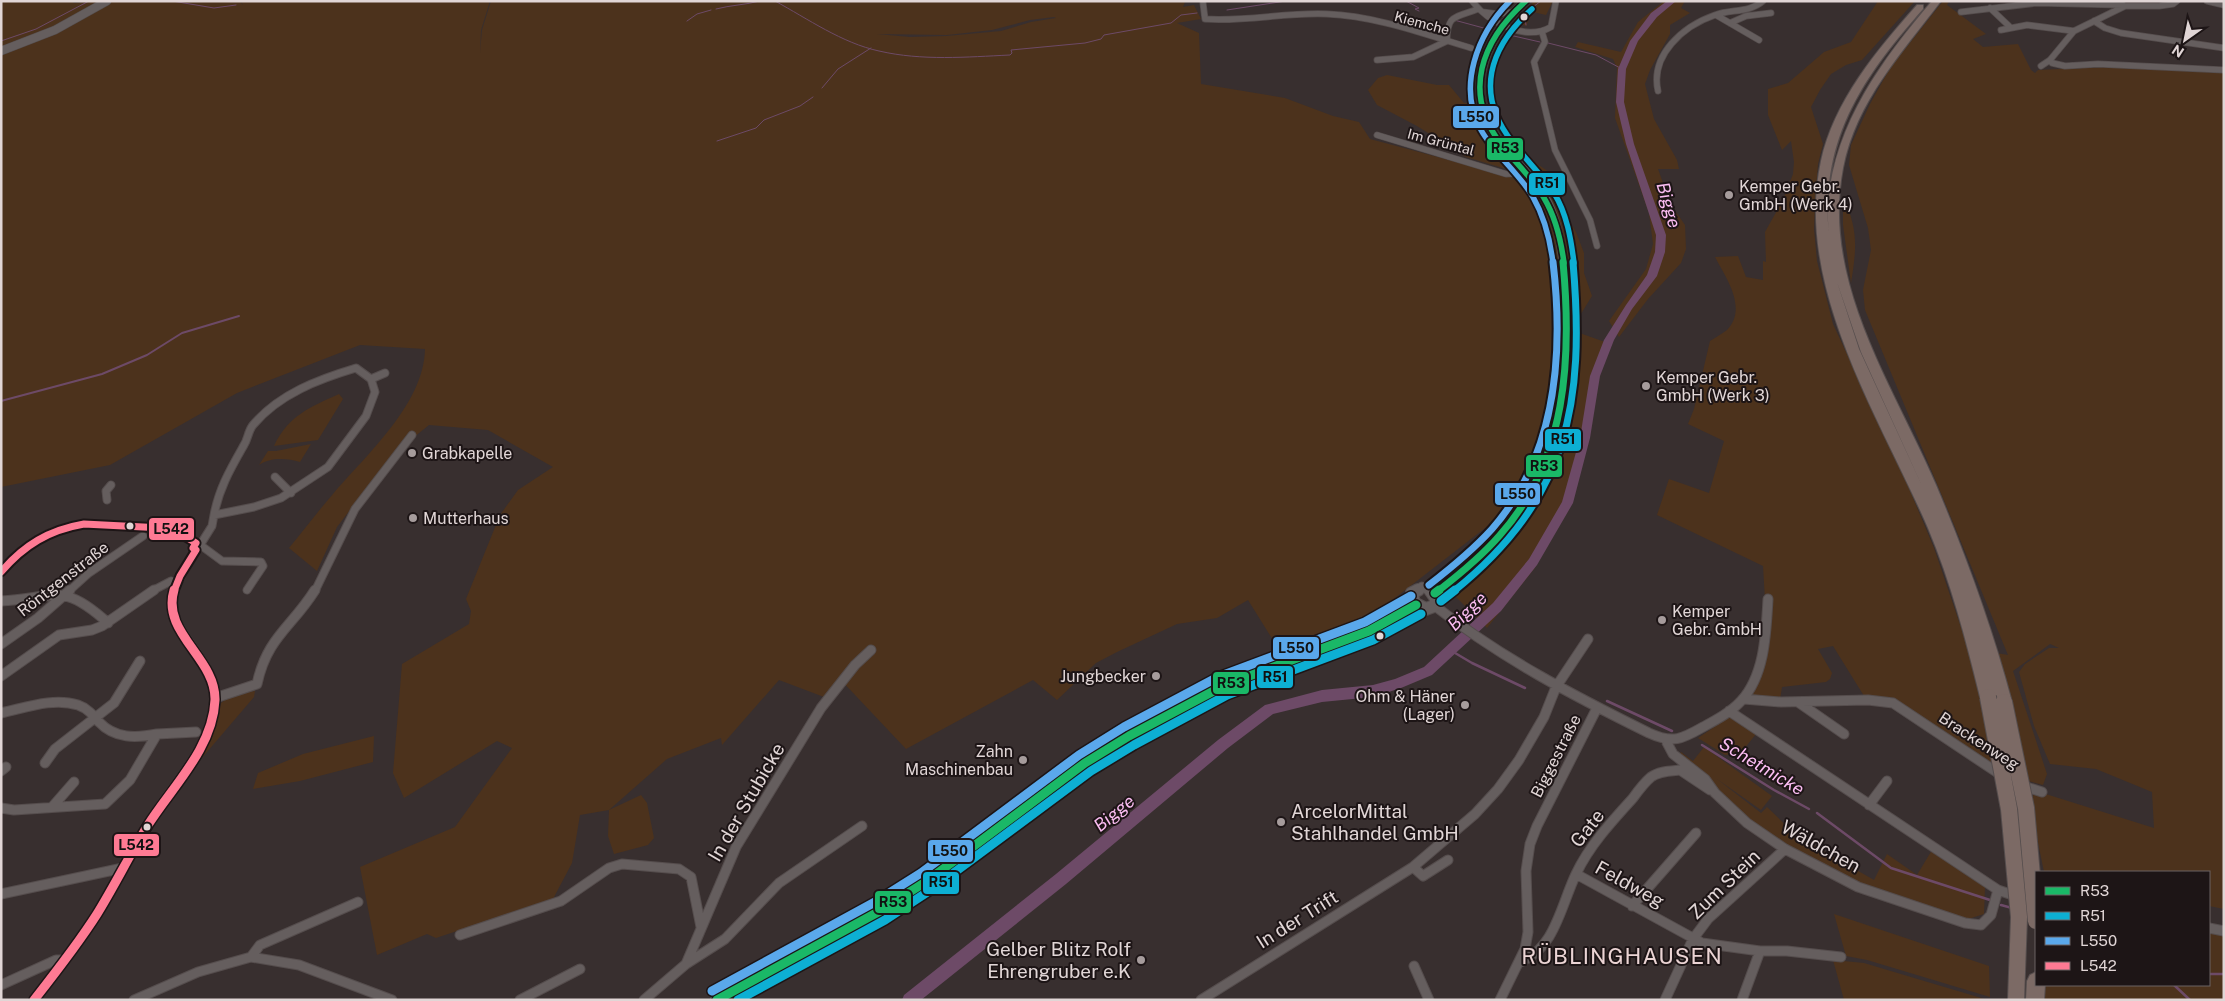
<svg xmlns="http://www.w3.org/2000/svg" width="2225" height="1001" font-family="'Public Sans',sans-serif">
  <rect width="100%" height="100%" fill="#382f2f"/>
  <path fill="#4c321c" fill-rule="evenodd" d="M1,1H75L73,3L99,1L45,31L1,47Z
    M108,1H240L243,5L241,1H490L481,30L480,53L482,30L491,1H1197L1185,2L1183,7L1194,5L1201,19L1177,23L1199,33L1201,84L1285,98L1333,116L1359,122L1370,139L1517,178L1540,182L1511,146L1549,172L1562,190L1555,198L1576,232L1584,253V273L1592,296L1571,330L1605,342L1569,509L1534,569L1487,628L1454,595C1481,570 1506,545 1527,515L1511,508L1391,601L1322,640L1283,656L1248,600L1217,618L1177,624L1117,652L1096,663L1057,700L1033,680L906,749L839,678L824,697L779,680L722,745L721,738L667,759L609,810L580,815L572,863L553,899L436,938L427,934L377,955L360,867L455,827L512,748L497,741L404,798L393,773L402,664L469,624L471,611L466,599L500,515L518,490L553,467L488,430L429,425L392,455L337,527L317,571L289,548C304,530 318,511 333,494C366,455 424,404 425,349L360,345L237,393L110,465L1,487V52ZM1054,17L1056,18L1031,22L1001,31L946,36L910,37L877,34L947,35L992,30L1030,20Z
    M1534,1H1553L1546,15L1533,12L1526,26L1519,23L1518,17Z
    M1664,1H1685L1681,8L1690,13L1670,25V34L1650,70L1645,84L1654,119L1677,160L1679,169H1658L1671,205L1685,225L1686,249L1681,263L1648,299L1619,337L1609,321L1646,269L1653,244L1649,213L1615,118L1617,68L1613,59L1575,47L1578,42L1621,52L1638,22Z
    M1878,1H1915L1862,60L1846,65L1831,74L1820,90L1811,107L1823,144L1818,164L1815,201L1814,229L1817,261L1833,324L1903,474L1934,548L1968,648L2008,655L1865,310L1863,290L1871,250L1868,228L1849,165L1851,145L1870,104L1890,68L1943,1H1949L1947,5L1986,34L1973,39L1983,47L2018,44L2031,70L2035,73L2038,70L2154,65L2224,67V909L2209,906V872H2044L2033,818V790L2154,828L2152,792L2096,769L2050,764L2034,726L2019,672L2025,664L2049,648H2059L2050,644L2013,671L2047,774L2043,785L2014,777L1989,762L1893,698L1864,696L1833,646L1818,649L1832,673L1830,679L1826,682L1782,687L1780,700H1749L1760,676L1768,650L1763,566L1657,515L1669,479L1709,493L1724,441L1688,424L1694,409L1710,341C1716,337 1722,334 1727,330C1748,308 1726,278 1715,257L1738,256L1746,277L1763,280V261L1766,262L1765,232L1783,200L1793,174L1794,162L1791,141L1782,150L1768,115V89L1788,83L1824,52L1851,42Z
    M1387,75L1437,85H1449L1464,103H1475L1487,134L1488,144L1496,153L1505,158L1513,171L1466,157L1417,126L1377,105L1368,90L1378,78Z
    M1843,196C1858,230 1857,246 1851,283L1843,225Z
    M339,394L343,399L318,440L274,446C288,416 310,407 339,394Z
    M311,444L300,462C287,458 270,457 259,465L268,451H276Z
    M255,691L254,697L201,759L212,737L221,703C230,695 244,692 255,691Z
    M1729,717L1756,734L1740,754L1725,755L1698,738Z
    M374,736L373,762L300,781L253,789L258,773L303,754Z
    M1704,747L1772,796L1761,810L1717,779L1761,813L1767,807L1797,836L1874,880L1887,854L1917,875L1932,850L1985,887L1984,914L1962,921L1862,888L1748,823L1678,756L1681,752L1693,761Z
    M641,795L647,803L654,838L648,845L614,854L608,836L609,810Z
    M1834,914L1989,966L1990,997L1867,960L1846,956Z
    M2209,933L2224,936V1000H2045V985H2209Z
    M1833,960L1864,963L1988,1000H1844Z"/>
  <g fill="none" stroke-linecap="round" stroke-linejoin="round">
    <path stroke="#6d4a67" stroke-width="1" d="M172,1L214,8L236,5
      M775,1C808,19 842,43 879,51C922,61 967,57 1010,55L1012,53L1011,50L1085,43L1101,39L1104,35L1171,23L1181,15L1197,13
      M1309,1H1382
      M1406,1L1419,8L1415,9L1419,11
      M1533,7L1541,1
      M716,9C731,5 745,5 760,1
      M1227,10L1286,1
      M1454,20L1491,30
      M687,21L697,14L711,10
      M1526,25L1525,18L1533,8L1530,7
      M1505,34L1540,42
      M1,41L36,29L89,1
      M1548,43L1596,55L1622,69
      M822,88L838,69L871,48
      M717,141L756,128L764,120L800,106L813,97"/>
    <path stroke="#6d4a67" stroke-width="2" d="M1,401L102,374L147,355L182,333L239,316"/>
    <path stroke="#6d4a67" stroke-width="2.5" d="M1450,650L1472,663L1525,688
      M1607,701L1672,731
      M1702,745L1774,790L1809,809
      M1817,813L1891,868L1990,900
      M2001,905L2012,908
      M2209,974H2224
      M2174,985L2190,1000"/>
    <path fill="#6d4a67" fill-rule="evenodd" d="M1667,1H1676L1657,17L1638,41L1626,69L1624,102L1634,144L1666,235L1665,252L1657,276L1632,309L1614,340L1600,376L1590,438L1573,503L1537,565L1501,611L1432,675L1401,688L1373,697L1322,702L1273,714L1228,748L1066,884L921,1000H902L904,995L1056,874L1218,740L1265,705L1322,690L1373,685L1395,679L1424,667L1493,603L1529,559L1562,502L1580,438L1590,376L1604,340L1626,305L1647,275L1655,252L1656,235L1626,144L1616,102L1618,69L1630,41L1651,13Z"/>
    <defs>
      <path id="street-far2" d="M1472,1C1488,22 1525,42 1551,27L1556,1
        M2177,1L2173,4L2159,6H2125L2074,31L2050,60L2052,63L2065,66L2098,64L2224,70
        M2207,1L2224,5
        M1203,3L1205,19C1246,22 1286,12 1327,14C1376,16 1424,34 1471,48
        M1990,8L2009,26
        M1483,12L1497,14L1513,12
        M1961,12L2037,3L2123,5
        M1716,15L1759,40
        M2094,21L2105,28L2121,33L2224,48
        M1730,23L1746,16L1771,13
        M2001,30L2027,25L2074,31
        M1542,32L1545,42L1534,62L1555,150L1590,220L1597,246
        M1447,41C1447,14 1455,18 1478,9
        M1377,60L1413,57L1447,41
        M2041,66L2050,60
        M1658,91C1650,55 1683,26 1715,15C1732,9 1749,13 1763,1
        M1377,135L1506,174L1527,173"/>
      <path id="street-far1" d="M356,368L371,379L375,392L366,416L328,467L281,498L254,507L214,515C219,488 231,468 244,445C248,439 248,431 253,425C279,394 319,379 356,368Z
        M371,379L385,373
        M275,477L291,493
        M107,500L106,491L111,485
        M202,542L212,526L214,515
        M203,547L222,561L261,562L263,566L247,590
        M1,572C23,544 49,529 84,524L163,528L174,530L196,543
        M69,591L89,573L143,536
        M152,591L171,581
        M173,591L196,550
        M315,591L355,509L412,435"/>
      <path id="street" d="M1,601C55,598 62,581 108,623
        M1435,606C1501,658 1574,696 1649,733C1673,744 1682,739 1703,727C1716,720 1731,712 1741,701C1765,675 1766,633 1768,599
        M1,644L38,618L70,590
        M1,676L59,635L92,630L102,626L154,590
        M215,698L257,684C267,637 292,627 315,590
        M1744,699L1781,702L1868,700L1893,703L2001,775
        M1798,702L1844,734
        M1729,711L1998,890L2036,903
        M1,713C25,708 53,697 78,705C87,708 93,715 99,722C115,739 136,738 157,734
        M1665,739L1673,754L1705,779L1715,793L1747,823L1785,849L1858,887L1965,923L1981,925L1991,915L1998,890
        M45,763L55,749L114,703L140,661
        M1,771L6,767
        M2020,785L2042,792
        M1869,805L1887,781
        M53,806L74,782
        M1,808L14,810L105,804L130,780L157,734L196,732
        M1413,867L1423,876L1448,860
        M1576,874L1702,943L1760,951H1787L1841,957
        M1,894L123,868
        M1632,906L1696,833
        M2209,928L2224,931
        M460,935L561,901L609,868L622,864L679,869L691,877L701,927
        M251,957L260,945L358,902
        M1520,962C1555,949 1561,905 1576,874C1589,846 1612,821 1633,798C1638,791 1644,783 1651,777C1659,771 1670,771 1680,770L1710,790
        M686,964L725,939L779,883L862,826
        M1414,966L1429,1000
        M1,985L56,960H64
        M34,1000C59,968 84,936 105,901C121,874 135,845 152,819C175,782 213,746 215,699C216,658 160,629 174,590
        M134,1000L198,972L251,957L299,965L392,1000
        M520,1000L580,969
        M644,1000L686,964L736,847L821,708L855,665L871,650
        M1201,1000L1413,867L1475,814L1498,789L1519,760L1544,717L1556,687L1588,639
        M1500,1000L1525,949L1528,932L1526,871L1530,844L1537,826L1597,708
        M1665,1000L1693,939L1708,919L1785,849
        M1742,1000L1760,951"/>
      <path id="secondary-far2" d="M1526,1C1488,33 1464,86 1493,132C1508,155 1531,173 1545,197C1556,217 1561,240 1563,263
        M1,51L55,30L107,1"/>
      <path id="secondary-far1" d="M1416,591L1422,587L1432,591
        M1438,591C1559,502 1576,404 1563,262"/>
      <path id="secondary" d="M1418,590L1412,593L1414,603L1426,609L1434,606L1437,600L1430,590
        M1435,593L1440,590
        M717,1000L880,911L927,881L1085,763L1129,736L1223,686L1369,631L1416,605"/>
      <path id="highway" d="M1932,1H1941C1902,53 1856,101 1843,168C1821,282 1893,385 1936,485C1966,556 1992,627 2012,702L2009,707L2004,709L1999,707L1995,698L1993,702L1988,704L1983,702L1980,697C1966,640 1951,582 1928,528C1880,417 1794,287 1821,161C1834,101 1877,50 1917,5H1923V9C1862,78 1820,139 1829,235C1828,224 1827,212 1828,201C1836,122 1882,60 1932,1ZM1837,282L1861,352L1923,488L1859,349Z
        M2036,972V985H2045L2044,1000H2026L2027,981L2030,975Z"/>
    </defs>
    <use href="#street-far2" stroke="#554d4d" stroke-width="7"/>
    <use href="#street-far1" stroke="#554d4d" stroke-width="9"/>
    <use href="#street" stroke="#554d4d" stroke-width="11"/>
    <use href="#secondary-far2" stroke="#554d4d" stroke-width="9"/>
    <use href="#secondary-far1" stroke="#554d4d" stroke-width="11"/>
    <use href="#secondary" stroke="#554d4d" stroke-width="14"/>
    <use href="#highway" stroke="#554d4d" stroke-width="2"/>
    <use href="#street-far2" stroke="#655e5e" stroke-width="5.5"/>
    <use href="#street-far1" stroke="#655e5e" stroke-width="7"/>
    <use href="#street" stroke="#655e5e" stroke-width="9"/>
    <use href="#secondary-far2" stroke="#655e5e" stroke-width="8"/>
    <use href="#secondary-far1" stroke="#655e5e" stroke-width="9"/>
    <use href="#secondary" stroke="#655e5e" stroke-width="12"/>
    <use href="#highway" fill="#7c6a65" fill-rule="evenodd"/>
    <defs>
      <path id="highway-bridge" d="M1988,697L2009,809L2019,917L2016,1000
        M2004,702L2026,808L2036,921"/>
    </defs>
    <use href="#highway-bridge" stroke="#554d4d" stroke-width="18" stroke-linecap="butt"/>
    <use href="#highway-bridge" stroke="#7c6a65" stroke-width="16"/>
    <defs>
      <path id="bus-1-far2" d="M1526,1C1481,41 1462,93 1501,144C1515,163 1533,178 1544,198C1556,218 1561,240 1564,263"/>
      <path id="bus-1-far1" d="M1438,591C1460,574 1482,556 1500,535C1567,460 1572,358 1563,262"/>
      <path id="bus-1" d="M1435,593L1439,590
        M717,1000L880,911L927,881L1085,763L1129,736L1223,686L1369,631L1416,605"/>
      <path id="bus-2-far2" d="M1532,9C1489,48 1474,94 1513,143C1526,160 1542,175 1554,193C1567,214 1571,239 1574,263"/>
      <path id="bus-2-far1" d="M1454,591C1569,498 1585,403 1573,262"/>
      <path id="bus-2" d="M1441,601L1455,590
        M738,1000L885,920L932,889L1091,771L1134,745L1227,695L1373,640L1421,614"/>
      <path id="bus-3-far2" d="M1510,1C1477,34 1457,87 1481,130C1495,155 1519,173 1533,197C1545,218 1550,239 1553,263"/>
      <path id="bus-3-far1" d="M1429,585C1451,568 1473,550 1492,529C1556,456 1564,355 1553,262"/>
      <path id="bus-3" d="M712,991L875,902L921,873L1079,755L1124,727L1218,677L1365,622L1411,596"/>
      <path id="bus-4-far1" d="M1,572C24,545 49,530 84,524L163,528L174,530L196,543L193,548L196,550L180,576L174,591"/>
      <path id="bus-4" d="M34,1000C56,972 78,944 97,914C115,885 130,854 148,825C172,787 213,748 215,700C216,658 161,633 174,590"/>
    </defs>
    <use href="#bus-1-far2" stroke="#1d1516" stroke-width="9"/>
    <use href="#bus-1-far1" stroke="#1d1516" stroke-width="11"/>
    <use href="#bus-1" stroke="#1d1516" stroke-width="12"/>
    <use href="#bus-2-far2" stroke="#1d1516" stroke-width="9"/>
    <use href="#bus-2-far1" stroke="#1d1516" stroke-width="11"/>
    <use href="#bus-2" stroke="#1d1516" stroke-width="12"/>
    <use href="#bus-3-far2" stroke="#1d1516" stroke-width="9"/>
    <use href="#bus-3-far1" stroke="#1d1516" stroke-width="11"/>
    <use href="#bus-3" stroke="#1d1516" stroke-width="12"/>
    <use href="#bus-4-far1" stroke="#1d1516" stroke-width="11"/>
    <use href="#bus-4" stroke="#1d1516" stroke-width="12"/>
    <use href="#bus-1-far2" stroke="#1ab867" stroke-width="5.5"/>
    <use href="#bus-1-far1" stroke="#1ab867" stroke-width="7"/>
    <use href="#bus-1" stroke="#1ab867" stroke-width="9"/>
    <use href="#bus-2-far2" stroke="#0dafd3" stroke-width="5.5"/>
    <use href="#bus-2-far1" stroke="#0dafd3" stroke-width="7"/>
    <use href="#bus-2" stroke="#0dafd3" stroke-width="9"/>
    <use href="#bus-3-far2" stroke="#5aa8eb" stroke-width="5.5"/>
    <use href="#bus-3-far1" stroke="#5aa8eb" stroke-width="7"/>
    <use href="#bus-3" stroke="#5aa8eb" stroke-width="9"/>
    <use href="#bus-4-far1" stroke="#fe7a93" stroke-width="7"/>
    <use href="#bus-4" stroke="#fe7a93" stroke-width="9"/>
  </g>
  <g fill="#e1d6d6" stroke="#1d1516" stroke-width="2">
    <circle cx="1524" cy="17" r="4.5"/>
    <circle cx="130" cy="526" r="4.5"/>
    <circle cx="1380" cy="636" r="4.5"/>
    <circle cx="147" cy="827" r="4.5"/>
  </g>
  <g fill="#a69c9c" stroke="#1d1516" stroke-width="2">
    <circle cx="1729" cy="195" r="5"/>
    <circle cx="1646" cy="386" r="5"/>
    <circle cx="412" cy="453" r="5"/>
    <circle cx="413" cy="518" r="5"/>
    <circle cx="1662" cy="620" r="5"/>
    <circle cx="1156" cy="676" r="5"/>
    <circle cx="1465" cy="705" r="5"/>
    <circle cx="1023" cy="760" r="5"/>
    <circle cx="1281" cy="822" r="5"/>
    <circle cx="1141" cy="960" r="5"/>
  </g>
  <g text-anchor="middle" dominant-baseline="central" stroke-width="4" stroke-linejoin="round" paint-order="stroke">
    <g font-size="14" fill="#e1d6d6" stroke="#1d1516">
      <text transform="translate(1422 23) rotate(15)">Kiemche</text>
      <text transform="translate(1441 142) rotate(15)">Im Grüntal</text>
    </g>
    <g font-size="16" fill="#e1d6d6" stroke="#1d1516" text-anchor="start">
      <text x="1739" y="186">Kemper Gebr.<tspan x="1739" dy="18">GmbH (Werk 4)</tspan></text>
      <text x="1656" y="377">Kemper Gebr.<tspan x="1656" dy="18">GmbH (Werk 3)</tspan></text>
      <text x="422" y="453">Grabkapelle</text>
      <text x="423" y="518">Mutterhaus</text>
      <text x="1672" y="611">Kemper<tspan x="1672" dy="18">Gebr. GmbH</tspan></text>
      <text x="1146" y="676" text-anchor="end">Jungbecker</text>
      <text x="1455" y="696" text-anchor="end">Ohm &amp; Häner<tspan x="1455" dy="18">(Lager)</tspan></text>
      <text x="1013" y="751" text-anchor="end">Zahn<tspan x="1013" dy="18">Maschinenbau</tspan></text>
    </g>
    <g font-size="16" fill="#e1d6d6" stroke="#1d1516">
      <text transform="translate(63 579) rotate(-38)">Röntgenstraße</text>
      <text transform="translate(1979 741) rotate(33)">Brackenweg</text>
      <text transform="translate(1556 756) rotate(-63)">Biggestraße</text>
    </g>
    <g font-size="18" font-style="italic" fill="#fbbdf2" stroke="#1d1516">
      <text transform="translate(1669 205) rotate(74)">Bigge</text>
      <text transform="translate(1467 611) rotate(-44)">Bigge</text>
      <text transform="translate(1762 766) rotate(31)">Schetmicke</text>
      <text transform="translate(1114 813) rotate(-39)">Bigge</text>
    </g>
    <g font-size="19" fill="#e1d6d6" stroke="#1d1516">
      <text transform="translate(746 802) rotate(-60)">In der Stubicke</text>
      <text transform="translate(1587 828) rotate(-52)">Gate</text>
      <text transform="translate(1821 846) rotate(29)">Wäldchen</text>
      <text transform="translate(1630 884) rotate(29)">Feldweg</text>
      <text transform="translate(1724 884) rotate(-44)">Zum Stein</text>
      <text transform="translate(1297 919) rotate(-32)">In der Trift</text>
    </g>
    <g font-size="19" fill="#e1d6d6" stroke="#1d1516" text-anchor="start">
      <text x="1291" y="811">ArcelorMittal<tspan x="1291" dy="22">Stahlhandel GmbH</tspan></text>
      <text x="1131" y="949" text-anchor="end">Gelber Blitz Rolf<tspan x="1131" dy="22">Ehrengruber e.K</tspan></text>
    </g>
    <g font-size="22" letter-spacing="1" fill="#ebd4d4" stroke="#1d1516">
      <text x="1622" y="956">RÜBLINGHAUSEN</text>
    </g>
  </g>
  <g stroke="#1d1516" stroke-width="2">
    <rect x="1452" y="105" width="48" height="24" rx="5" fill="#5aa8eb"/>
    <rect x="1486" y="137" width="38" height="24" rx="5" fill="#1ab867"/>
    <rect x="1528" y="172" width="38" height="24" rx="5" fill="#0dafd3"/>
    <rect x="1544" y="428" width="38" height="24" rx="5" fill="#0dafd3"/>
    <rect x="1525" y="454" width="38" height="24" rx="5" fill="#1ab867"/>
    <rect x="1494" y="482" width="47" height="24" rx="5" fill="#5aa8eb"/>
    <rect x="148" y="517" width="47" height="24" rx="5" fill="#fe7a93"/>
    <rect x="1272" y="636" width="48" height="24" rx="5" fill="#5aa8eb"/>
    <rect x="1256" y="665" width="38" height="24" rx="5" fill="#0dafd3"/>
    <rect x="1212" y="671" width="38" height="24" rx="5" fill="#1ab867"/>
    <rect x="113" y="833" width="47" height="24" rx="5" fill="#fe7a93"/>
    <rect x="927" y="839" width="47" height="24" rx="5" fill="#5aa8eb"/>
    <rect x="922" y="871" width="38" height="24" rx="5" fill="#0dafd3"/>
    <rect x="874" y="890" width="38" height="24" rx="5" fill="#1ab867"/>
  </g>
  <g font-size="14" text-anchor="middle" font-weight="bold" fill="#111">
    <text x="1476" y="122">L550</text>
    <text x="1505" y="153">R53</text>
    <text x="1547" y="188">R51</text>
    <text x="1563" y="444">R51</text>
    <text x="1544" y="471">R53</text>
    <text x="1518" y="499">L550</text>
    <text x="171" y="534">L542</text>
    <text x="1296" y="653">L550</text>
    <text x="1275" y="682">R51</text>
    <text x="1231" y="688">R53</text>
    <text x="136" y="850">L542</text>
    <text x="950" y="856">L550</text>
    <text x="941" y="887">R51</text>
    <text x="893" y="907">R53</text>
  </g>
  <rect width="2225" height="1001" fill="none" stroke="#e1d6d6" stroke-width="5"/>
  <rect x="2035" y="871" width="175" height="115" fill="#1d1516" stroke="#6b6263"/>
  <rect x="2045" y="887" width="25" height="8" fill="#1ab867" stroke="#6b6263"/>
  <text x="2080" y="896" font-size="15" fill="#e1d6d6">R53</text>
  <rect x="2045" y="912" width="25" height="8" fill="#0dafd3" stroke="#6b6263"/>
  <text x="2080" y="921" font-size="15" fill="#e1d6d6">R51</text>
  <rect x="2045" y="937" width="25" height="8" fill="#5aa8eb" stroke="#6b6263"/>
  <text x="2080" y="946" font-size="15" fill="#e1d6d6">L550</text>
  <rect x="2045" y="962" width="25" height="8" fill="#fe7a93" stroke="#6b6263"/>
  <text x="2080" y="971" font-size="15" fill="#e1d6d6">L542</text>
  <g transform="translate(2185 40) rotate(213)" stroke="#1d1516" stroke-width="4" paint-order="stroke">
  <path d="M0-4L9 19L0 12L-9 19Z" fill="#e1d6d6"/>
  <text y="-8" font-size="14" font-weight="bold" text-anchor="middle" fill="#e1d6d6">N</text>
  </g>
</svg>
